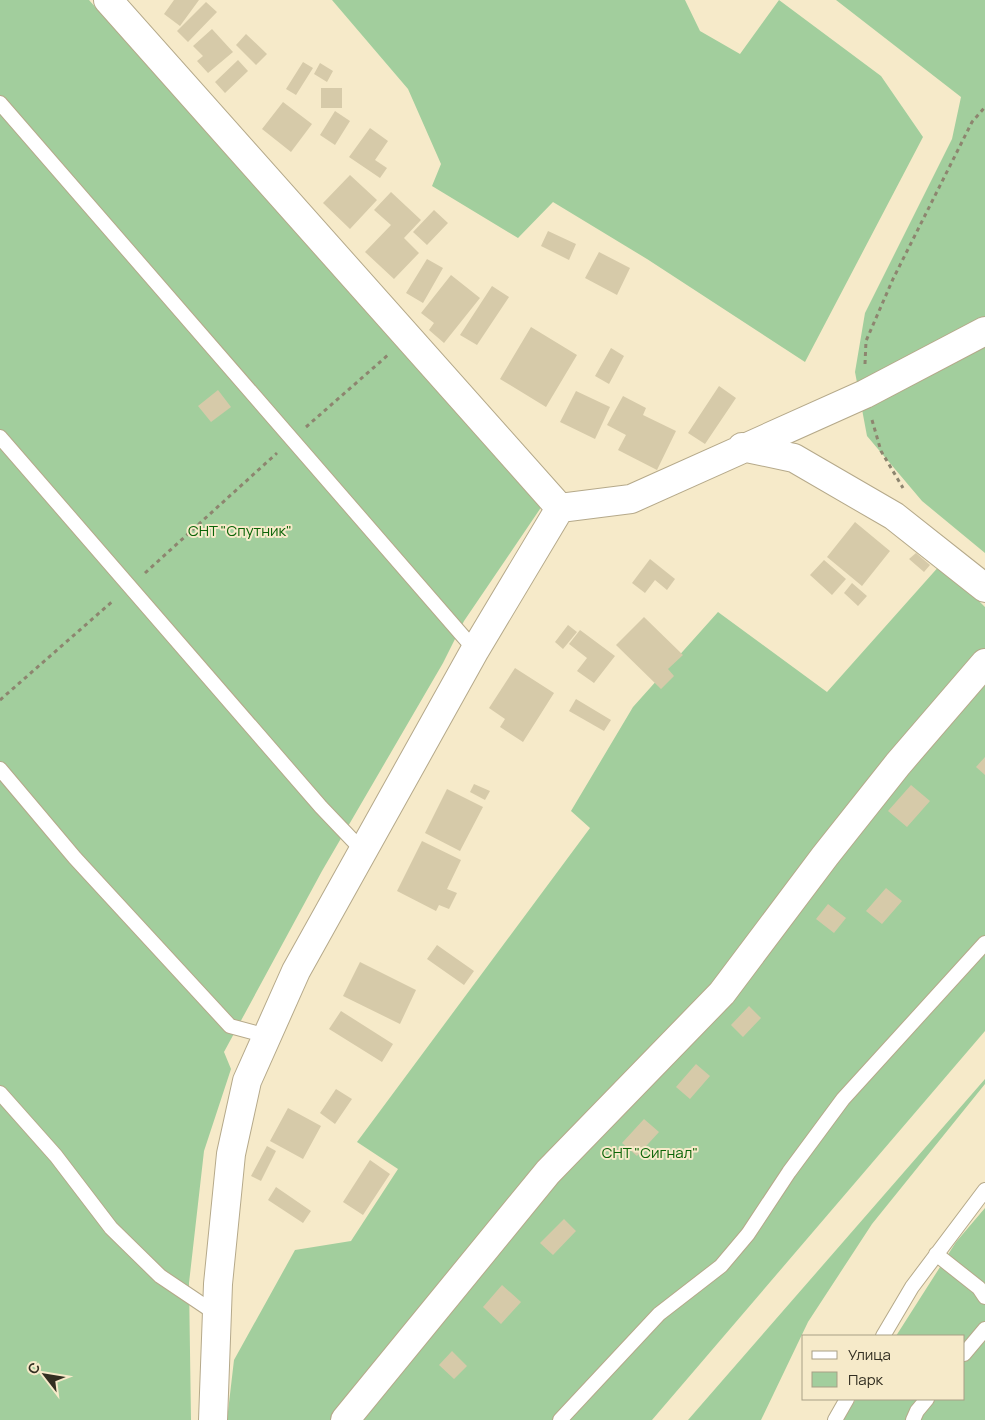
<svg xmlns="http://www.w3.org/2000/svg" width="985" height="1420" font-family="Manrope,sans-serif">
  <rect width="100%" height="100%" fill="#f6eac9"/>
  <path fill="#a2ce9d" d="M0,0H89L542,506L464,621L443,663L322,871L224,1052L231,1069L204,1151L189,1283L191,1420H0Z
    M332,0H685L700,31L740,54L779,0L881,76L923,137L805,362L647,259L553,202L518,238L432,186L441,164L408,89Z
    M836,0H985V553L922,501L867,436L855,372L865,313L952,139L961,97Z
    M941,564L985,607V1031L652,1420H227L234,1360L295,1250L351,1241L398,1169L357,1142L590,828L571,811L633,707L718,612L827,692Z
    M985,1079V1084L872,1224L808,1322L761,1420H688Z
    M985,1208V1420H842L856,1399H964V1336H896L956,1242Z"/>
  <path fill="#d6caa9" d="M174,0H199L180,26L164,14Z
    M206,2L217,12L188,42L177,31Z
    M212,29L233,52L208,73L197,61L203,56L193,46Z
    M246,34L267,54L256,65L236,45Z
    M238,60L248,71L225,93L215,82Z
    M303,62L313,68L296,95L286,89Z
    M320,63L333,71L327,82L314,74Z
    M321,88H342V108H321Z
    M283,102L312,124L291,152L262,129Z
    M335,111L350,121L335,145L320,135Z
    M370,128L388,141L375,160L387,168L380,178L349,157Z
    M350,175L377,200L350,229L323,203Z
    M391,192L421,220L404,238L419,253L394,279L365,252L391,225L374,210Z
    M434,210L448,223L427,245L413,232Z
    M548,231L576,244L569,260L541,246Z
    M599,252L630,268L617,295L585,278Z
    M427,259L443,268L423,303L406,293Z
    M451,275L480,298L444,343L429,330L434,323L421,313Z
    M492,286L509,297L477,345L460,335Z
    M531,327L577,355L546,407L500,379Z
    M611,348L624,356L609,384L595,376Z
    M719,386L736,398L705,444L688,433Z
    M218,390L231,407L211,422L198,406Z
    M576,391L610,407L595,439L560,422Z
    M623,396L646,408L643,415L676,431L657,470L618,450L626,435L607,425Z
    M855,522L890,551L862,586L827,557Z
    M916,553L930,565L924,572L909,559Z
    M650,559L675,579L667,590L655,580L645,593L632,583Z
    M824,560L846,579L832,595L810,575Z
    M852,583L867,596L858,606L844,593Z
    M644,617L683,655L668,669L674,676L661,689L616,645Z
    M568,625L577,632L563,649L555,642Z
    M580,630L615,656L594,683L577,671L587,658L569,644Z
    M515,668L554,693L523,742L500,727L505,719L489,708Z
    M576,699L611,720L604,731L569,711Z
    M985,757V775L976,767Z
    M474,784L490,791L485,800L470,792Z
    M911,785L930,801L907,827L888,811Z
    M447,789L483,807L460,851L425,833Z
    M422,841L461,860L447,889L457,893L449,909L439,905L436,911L397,891Z
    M886,888L902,901L882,924L866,911Z
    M828,904L846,918L834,933L816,919Z
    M437,945L474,971L464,985L427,959Z
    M360,962L416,990L400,1024L343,996Z
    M749,1006L761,1018L743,1037L731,1025Z
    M341,1011L393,1044L382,1062L329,1029Z
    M696,1064L710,1076L690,1099L676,1087Z
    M336,1089L352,1099L335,1124L320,1113Z
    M288,1108L321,1126L303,1159L270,1141Z
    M644,1119L659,1132L637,1156L622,1143Z
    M267,1146L276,1151L261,1181L251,1176Z
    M370,1160L390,1174L363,1215L343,1202Z
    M276,1187L311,1211L303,1223L268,1200Z
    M564,1219L576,1231L553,1255L540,1243Z
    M502,1285L521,1302L501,1324L483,1307Z
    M452,1351L467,1366L454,1379L439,1365Z"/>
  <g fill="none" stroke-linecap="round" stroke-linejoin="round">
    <defs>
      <path id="service" d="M0,103L475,650
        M0,437L321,807L363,851
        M0,769L75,858L230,1026L267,1036
        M0,1093L56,1156L111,1228L160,1276L218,1315
        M936,1254L979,1288L985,1297
        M883,1336L912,1287L985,1190
        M964,1354L985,1329
        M560,1420L659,1314L721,1266L748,1234L789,1172L843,1099L985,943
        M835,1420L847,1399
        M913,1420L917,1411L927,1399"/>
      <path id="minor" d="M108,0L560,508
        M742,447L794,458L894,516L985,588
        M560,508L631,499L865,394L985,331
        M213,1420L218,1284L231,1154L247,1081L296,971L475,650L560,508
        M345,1420L548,1172L722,993L825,856L898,764L985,663"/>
    </defs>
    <use href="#service" stroke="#b5a98a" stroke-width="16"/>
    <use href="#minor" stroke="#b5a98a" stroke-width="30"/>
    <path stroke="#8d856f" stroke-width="3" stroke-dasharray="4 4" stroke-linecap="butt" d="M865,364L866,341L893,279L972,122L985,107
      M872,420L881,451L903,488
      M306,427L388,355
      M145,573L277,453
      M0,700L114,600"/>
    <use href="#service" stroke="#fff" stroke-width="14"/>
    <use href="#minor" stroke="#fff" stroke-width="28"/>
  </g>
  <g text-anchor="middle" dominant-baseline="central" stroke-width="4" stroke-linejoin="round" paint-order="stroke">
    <g font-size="15" fill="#0a6407" stroke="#f6eac9">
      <text x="240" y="530">СНТ "Спутник"</text>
      <text x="650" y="1152">СНТ "Сигнал"</text>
    </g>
  </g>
  <rect x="802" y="1335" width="162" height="65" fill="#f6eac9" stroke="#a89f86"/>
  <rect x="812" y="1351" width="25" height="8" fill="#ffffff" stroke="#a89f86"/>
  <text x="848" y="1360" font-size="15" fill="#322e21">Улица</text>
  <rect x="812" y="1372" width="25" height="15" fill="#a2ce9d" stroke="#a89f86"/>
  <text x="848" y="1385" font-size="15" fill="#322e21">Парк</text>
  <g transform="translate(45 1375) rotate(301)" stroke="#f6eac9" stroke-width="4" paint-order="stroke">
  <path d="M0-4L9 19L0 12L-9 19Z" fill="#322e21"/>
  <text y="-8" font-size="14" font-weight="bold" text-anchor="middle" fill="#322e21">С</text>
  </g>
</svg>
